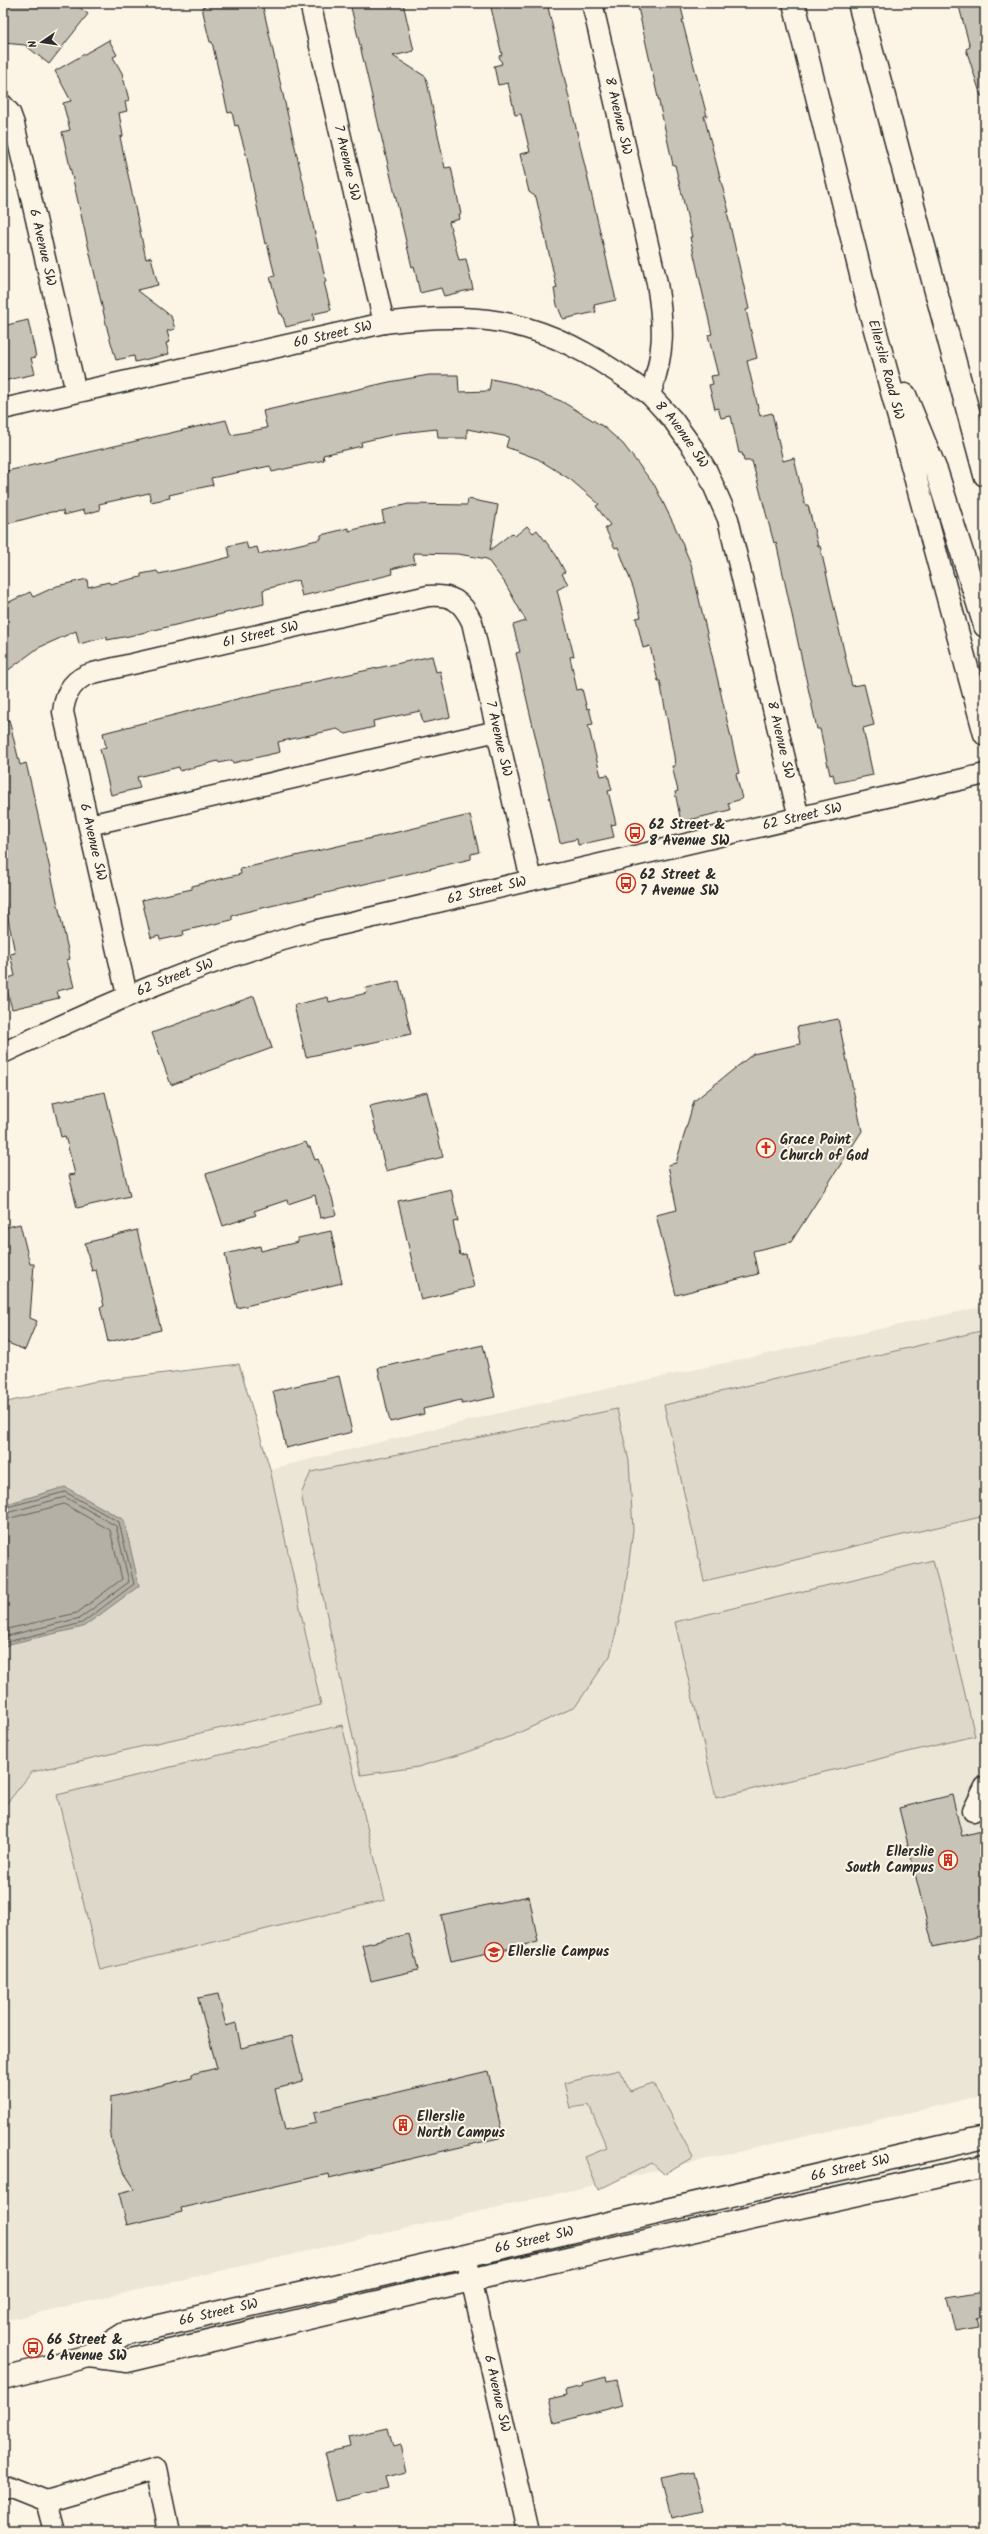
<svg xmlns="http://www.w3.org/2000/svg" width="988" height="2534" font-family="Kalam,sans-serif">
  <rect width="100%" height="100%" fill="#fcf5e5"/>
  <filter id="ink" filterUnits="userSpaceOnUse"><feTurbulence type="fractalNoise" baseFrequency=".025" numOctaves="2"/><feDisplacementMap in="SourceGraphic" scale="8" xChannelSelector="R" yChannelSelector="G"/><feConvolveMatrix kernelMatrix="1 2 1 2 8 2 1 2 1" color-interpolation-filters="sRGB"/></filter>
  <g filter="url(#ink)">
    <path fill="#ece6d7" d="M985,1306V2095L3,2321V1808L32,1772L321,1705L270,1469L524,1407Z"/>
    <path fill="#ded8ca" stroke="#84827a" d="M985,1330V1516L704,1581L664,1405Z
      M239,1364L270,1469L321,1705L32,1772L3,1808V1403L92,1382Z
      M617,1409L629,1461L633,1530L624,1600L610,1656L575,1707L514,1735L464,1753L418,1767L361,1775L301,1494L311,1472Z
      M933,1560L975,1736L716,1798L675,1622Z
      M342,1725L385,1900L100,1970L57,1795Z
      M619,2070L630,2091L653,2083L693,2157L664,2174L652,2163L598,2190L585,2157L607,2148L589,2105L570,2108L564,2083Z"/>
    <path fill="#b4b0a5" stroke="#7d7b74" d="M65,1487L124,1520L139,1586L83,1627L9,1644L3,1648V1505Z"/>
    <g fill="none" stroke-linecap="round" stroke-linejoin="round">
      <path stroke="#62605c" stroke-width="1" d="M3,1508L65,1492L119,1522L134,1584L82,1623L3,1643
        M3,1514L65,1497L116,1526L129,1582L80,1618L3,1637
        M3,1520L64,1504L110,1530L122,1579L77,1613L3,1630"/>
    </g>
    <path fill="#c8c3b7" stroke="#2b2b2b" d="M4,3H74L88,14L49,64L25,45L3,43Z
      M204,3H262L326,282H324L331,310L313,314L314,320L286,327L282,314H280L270,277L275,276L267,243L265,244L246,154L238,125L235,126L232,112L228,113L212,42H210L206,26L202,7L205,6Z
      M350,3H403L414,51L393,56L426,77L445,168L451,167L461,214H459L460,219L449,222L459,260L466,259L473,289L444,296L441,288L420,293L414,266L412,267Z
      M490,3H547L616,300L594,305L596,312L563,319L557,305L554,289L557,288L536,197L529,192L520,154L530,152L521,114L515,115L508,83L498,85L494,66L502,64L499,56L502,55Z
      M637,3H680L684,20H682L707,116H704L729,212H727L749,309L746,310L757,358L747,361L760,416L772,413L783,461L794,458L805,505H808L818,546H820L852,686L864,684L874,725L863,728L873,775L835,783L833,774L830,775L820,729H817L812,706L776,542L774,543L752,461H744L742,453H739L731,416L721,418L718,408L715,409L709,385L713,384L711,376L718,375L708,335L712,334L690,237H692L675,165H673Z
      M958,3H985V96H981L966,49L970,47Z
      M109,40L117,55L113,57L122,73L129,100L125,102L127,111L119,113L123,136L120,137L146,259L151,257L158,285L137,290L171,316L175,329L167,331L170,342L166,343L169,354L135,362L134,356L116,360L108,332L62,132L70,130L63,103L71,101L55,71Z
      M28,320L36,357L31,358L35,374L3,381V326Z
      M429,375H458L459,392L489,391L491,379L516,384L561,401L604,427L623,444L655,486L676,529L691,564L718,681L739,773L736,774L742,799L728,803L730,810L681,822L675,792L678,791L672,766H675L674,756L660,681H658L650,646L643,648L636,618L641,617L634,590L618,547L615,548L605,528L610,525L596,506L599,504L571,480L538,459L506,447L509,437L467,429V438H438L437,429L400,433L361,442L362,446L323,455L324,460L272,472L270,466L211,478L213,485L169,495L170,498L151,502L149,493L99,504L100,510L85,514L84,510L64,515L63,511L51,512L3,525V472L226,420L231,435L267,428L263,411L389,382Z
      M468,499L498,505L490,550L512,533L515,536L527,526L533,533L537,530L556,555L565,572L562,574L568,584L557,590L574,656L570,657L577,690L582,689L587,709L589,708L593,724L588,725L596,757L601,776L608,775L612,790L608,791L616,824L611,825L614,837L578,845L577,839L560,843L516,653L520,652L513,625L526,621L505,583L487,559L458,554L413,553L415,563L391,569L393,574L302,596L298,580L263,590L264,604L129,636L107,640V637L79,644L76,631L38,648L3,674V605L30,592L33,597L57,586L87,579L88,587L109,582L110,584L141,577V574L157,571L159,574L198,565L230,557L228,546L246,542L248,549L257,547L259,554L321,539V535L349,528V531L384,522L382,511L408,504L467,505Z
      M432,656L436,672L440,671L450,717L423,723L420,711L373,721L374,727L346,734L337,729L278,742L280,752L233,763L232,760L219,763L218,761L180,771L179,767L137,777L140,788L111,795L100,749L106,747L103,733L245,697Z
      M9,720L20,765L26,763L31,784L70,959L67,960L74,987L57,991L59,998L12,1009L4,979L15,976L10,954L15,953L3,894V721Z
      M470,815L479,852L471,854V859L241,913L232,916V920L183,931L184,935L160,940L159,936L151,938L142,900L192,889V886L241,874L240,869Z
      M399,981L411,1034L306,1057L294,1005L328,997L329,1002L367,993L366,988Z
      M254,996L272,1048L171,1085L152,1033Z
      M838,1019L862,1131L791,1242L753,1251L758,1274L676,1295L656,1215L677,1210L668,1165L676,1163L694,1101L753,1054L800,1044L797,1027Z
      M105,1092L130,1196L77,1208L69,1175L75,1174L65,1136L61,1137L53,1103Z
      M427,1092L443,1157L386,1171L370,1106Z
      M306,1142L308,1147H310L315,1160L318,1159L332,1197L336,1215L320,1218L315,1195L288,1204L287,1200L254,1211L256,1215L223,1226L206,1174Z
      M451,1189L458,1221L453,1222L460,1255L466,1254L474,1287L421,1300L398,1201Z
      M20,1224L30,1264H34L30,1318L37,1321L25,1350L3,1341V1228Z
      M137,1230L161,1330L108,1342L100,1307L104,1306L96,1270L92,1271L85,1243Z
      M331,1231L342,1283L237,1308L225,1254L260,1246L261,1251L298,1242V1238Z
      M483,1345L495,1397L462,1404L461,1400L423,1409L424,1414L390,1422L378,1368Z
      M339,1376L352,1432L286,1448L273,1391Z
      M952,1795L962,1836L985,1830V1935L933,1947L899,1808Z
      M529,1896L538,1942L451,1961L441,1915Z
      M409,1934L418,1970L371,1981L362,1945Z
      M218,1994L226,2026L236,2023L241,2048L292,2036L303,2082L275,2089L285,2130L316,2123L314,2112L488,2071L503,2137L329,2178L328,2174L181,2208L182,2212L127,2225L119,2193L135,2189L123,2171L112,2142L110,2128L111,2097L192,2078V2074L217,2068L198,1998Z
      M985,2291V2317L976,2319L978,2328L955,2332L947,2297Z
      M606,2377L607,2382L617,2380L623,2405L555,2423L549,2399L567,2395L566,2390L584,2386L583,2383Z
      M388,2428L393,2447L400,2445L406,2472L385,2477L388,2489L336,2501L324,2453L350,2447L348,2437Z
      M694,2471L703,2511L671,2518L661,2478Z"/>
    <g fill="none" stroke-linecap="round" stroke-linejoin="round">
      <defs>
        <g id="minor">
          <path id="s1" d="M310,3L384,323"/>
          <path id="s2" d="M592,3L657,283C664,328 665,351 650,395L673,420L693,448L707,471L728,519L799,818"/>
          <path id="s3" d="M3,105L10,113L14,124L76,392"/>
          <path id="s4" d="M3,409L384,323C500,307 558,328 650,395"/>
          <path d="M89,825L497,731"/>
          <path id="s5" d="M127,995L63,712C65,692 74,678 93,673L428,596C452,594 462,601 472,622L531,880"/>
          <path id="s6" d="M3,1053C107,1003 206,960 318,930L985,774"/>
          <path d="M973,1811L985,1787"/>
          <path id="s7" d="M466,2256L528,2531"/>
          <path d="M3,2489L11,2487L46,2501L54,2531"/>
          <path d="M46,2501L156,2469L169,2531"/>
        </g>
        <g id="major">
          <path id="s8" d="M794,3L870,311L985,734"/>
          <path d="M859,3L985,475"/>
          <path d="M905,395L937,473L985,626"/>
          <path d="M89,2356L127,2361L492,2275L985,2166"/>
          <path id="s9" d="M3,2378L89,2356L124,2334L985,2137"/>
        </g>
      </defs>
      <use href="#minor" stroke="#2b2b2b" stroke-width="23"/>
      <use href="#major" stroke="#2b2b2b" stroke-width="25"/>
      <use href="#minor" stroke="#fcf5e5" stroke-width="20"/>
      <use href="#major" stroke="#fcf5e5" stroke-width="22"/>
    </g>
  </g>
  <defs>
    <symbol id="bus-ring" viewBox="-11 -11 22 22"><circle r="9.5" fill="#fcf5e5" stroke="#c8321e" stroke-width="1.5"/><path d="M-5-6H5V4H4V6H2V4H-2V6H-4V4H-5ZM-3.5-4V0h7V-4ZM-3.5 1.2v1.5H-2V1.2ZM2 1.2v1.5H3.5V1.2Z" fill="#c8321e"/></symbol>
    <symbol id="church-ring" viewBox="-11 -11 22 22"><circle r="9.5" fill="#fcf5e5" stroke="#c8321e" stroke-width="1.5"/><path d="M-1.2-6h2.4v3.5h3.3v2.4h-3.3V6h-2.4V-.1h-3.3v-2.4h3.3Z" fill="#c8321e"/></symbol>
    <symbol id="building-ring" viewBox="-11 -11 22 22"><circle r="9.5" fill="#fcf5e5" stroke="#c8321e" stroke-width="1.5"/><path d="M-4-6H4V6H1V3H-1V6H-4ZM-2.5-4.3h1.7v1.8h-1.7ZM.8-4.3h1.7v1.8H.8ZM-2.5-1h1.7V.8h-1.7ZM.8-1h1.7V.8H.8Z" fill="#c8321e"/></symbol>
    <symbol id="school-ring" viewBox="-11 -11 22 22"><circle r="9.5" fill="#fcf5e5" stroke="#c8321e" stroke-width="1.5"/><path d="M0-5L7-2L0 1L-7-2ZM-4 1L0 2.5L4 1V4Q0 6-4 4Z" fill="#c8321e"/></symbol>
  </defs>
  <g fill-rule="evenodd">
    <use href="#bus-ring" x="624" y="822" width="22" height="22"/>
    <use href="#bus-ring" x="615" y="872" width="22" height="22"/>
    <use href="#church-ring" x="755" y="1137" width="22" height="22"/>
    <use href="#building-ring" x="937" y="1849" width="22" height="22"/>
    <use href="#school-ring" x="483" y="1941" width="22" height="22"/>
    <use href="#building-ring" x="392" y="2114" width="22" height="22"/>
    <use href="#bus-ring" x="22" y="2337" width="22" height="22"/>
  </g>
  <g text-anchor="middle" dominant-baseline="central" stroke-width="4" stroke-linejoin="round" paint-order="stroke">
    <g font-size="14" fill="#2b2b2b" stroke="#fcf5e5">
      <text stroke="none"><textPath href="#s2" startOffset="116">8 Avenue SW</textPath></text>
      <text stroke="none"><textPath href="#s1" startOffset="164">7 Avenue SW</textPath></text>
      <text stroke="none"><textPath href="#s3" startOffset="149">6 Avenue SW</textPath></text>
      <text stroke="none"><textPath href="#s4" startOffset="338">60 Street SW</textPath></text>
      <text stroke="none"><textPath href="#s8" startOffset="378">Ellerslie Road SW</textPath></text>
      <text stroke="none"><textPath href="#s2" startOffset="452">8 Avenue SW</textPath></text>
      <text stroke="none"><textPath href="#s5" startOffset="515">61 Street SW</textPath></text>
      <text stroke="none"><textPath href="#s5" startOffset="862">7 Avenue SW</textPath></text>
      <text stroke="none"><textPath href="#s2" startOffset="776">8 Avenue SW</textPath></text>
      <text stroke="none"><textPath href="#s6" startOffset="836">62 Street SW</textPath></text>
      <text transform="translate(93 842) rotate(77)">6 Avenue SW</text>
      <text stroke="none"><textPath href="#s6" startOffset="512">62 Street SW</textPath></text>
      <text stroke="none"><textPath href="#s6" startOffset="188">62 Street SW</textPath></text>
      <text stroke="none"><textPath href="#s9" startOffset="875">66 Street SW</textPath></text>
      <text stroke="none"><textPath href="#s9" startOffset="551">66 Street SW</textPath></text>
      <text stroke="none"><textPath href="#s9" startOffset="227">66 Street SW</textPath></text>
      <text stroke="none"><textPath href="#s7" startOffset="141">6 Avenue SW</textPath></text>
    </g>
    <g font-size="14" font-weight="bold" fill="#2b2b2b" stroke="#fcf5e5" text-anchor="start">
      <text x="649" y="825">62 Street &amp;<tspan x="649" dy="16">8 Avenue SW</tspan></text>
      <text x="640" y="875">62 Street &amp;<tspan x="640" dy="16">7 Avenue SW</tspan></text>
      <text x="780" y="1140">Grace Point<tspan x="780" dy="16">Church of God</tspan></text>
      <text x="934" y="1852" text-anchor="end">Ellerslie<tspan x="934" dy="16">South Campus</tspan></text>
      <text x="508" y="1952">Ellerslie Campus</text>
      <text x="417" y="2117">Ellerslie<tspan x="417" dy="16">North Campus</tspan></text>
      <text x="47" y="2340">66 Street &amp;<tspan x="47" dy="16">6 Avenue SW</tspan></text>
    </g>
  </g>
  <rect width="988" height="2534" fill="none" stroke="#fcf5e5" stroke-width="16"/>
  <rect x="8" y="8" width="972" height="2518" fill="none" stroke="#2b2b2b" stroke-width="1.5" filter="url(#ink)"/>
  <g transform="translate(42 42) rotate(257)" stroke="#fcf5e5" stroke-width="3" paint-order="stroke">
  <path d="M0-3L7 15L0 10L-7 15Z" fill="#2b2b2b"/>
  <text y="-6" font-size="11" font-weight="bold" text-anchor="middle" fill="#2b2b2b">N</text>
  </g>
</svg>
